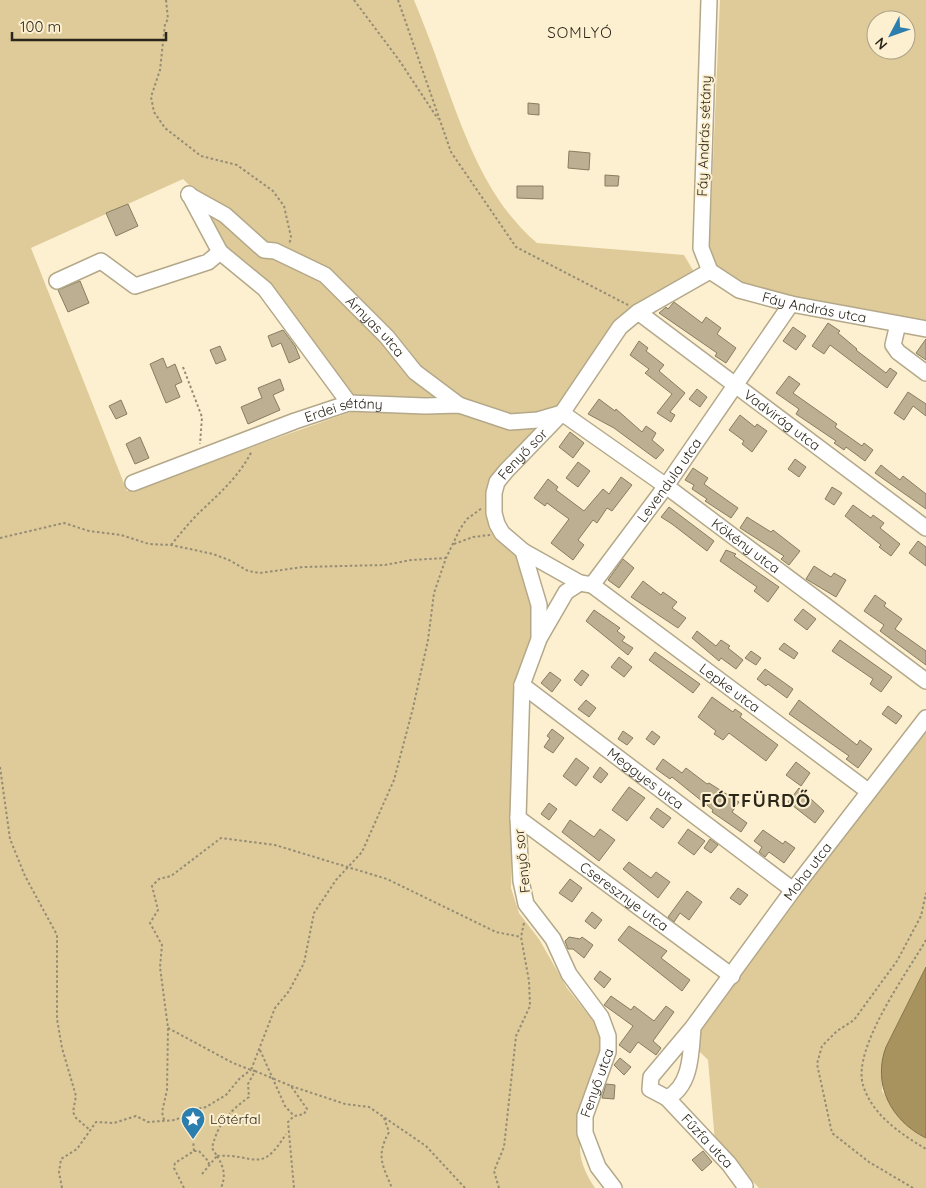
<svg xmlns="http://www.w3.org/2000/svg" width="926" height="1188" font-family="Quicksand,sans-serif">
  <rect width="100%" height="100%" fill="#fdf0d0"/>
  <path fill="#dfcb99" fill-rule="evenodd" d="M0,0H414C423,22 432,45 440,68C463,130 484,198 537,243L684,255L694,272L615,325L550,427L500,483L494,510L530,574L535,635L516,696L511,888L519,913L539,939L567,988L613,1046C603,1073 580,1121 580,1149C580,1162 588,1178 595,1188H0ZM183,179L191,187L223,247L359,409L127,491L31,248Z
    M720,0H926V321L742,288L717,269L709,252ZM876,20H906V50H876Z
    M926,726V967L886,1047L882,1091L904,1122L926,1138V1188H759L715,1142L708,1060L689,1041Z"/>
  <path fill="#a8935f" stroke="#82724a" d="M926,967V1138C891,1121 872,1084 886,1047Z"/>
  <path fill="#bdb092" stroke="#887d60" d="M528,103L539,104V115L528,114Z
    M569,151L590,153L589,170L568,168Z
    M605,175L619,176L618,186H605Z
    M517,186H543V199L517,198Z
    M128,204L138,226L116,236L106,213Z
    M80,281L89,303L68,312L58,290Z
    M674,302L702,323L706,317L721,328L717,334L736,348L726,363L715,356L717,353L659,313L666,307L668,309Z
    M828,323L840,331L838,333L857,349L856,350L886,373L890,368L897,373L887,388L830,345L824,354L812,346Z
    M793,327L806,336L796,350L783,341Z
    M283,330L295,346L300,358L289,363L281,343L272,347L268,336Z
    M926,339V360L916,353Z
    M639,341L648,348L646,351L664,365L659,371L685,393L670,412L675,415L671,422L657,413L672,394L645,373L649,369L630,355Z
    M220,346L226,360L216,364L210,350Z
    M163,358L167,368L175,364L182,382L175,385L180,397L166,403L150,364Z
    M789,376L800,384L793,393L837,424L835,427L862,446L864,443L873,450L865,461L846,447L844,450L834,443L836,441L796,414L799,409L776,393Z
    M280,379L284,390L273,395L280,410L248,424L241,407L262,398L258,388Z
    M697,389L707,397L700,407L689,399Z
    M908,392L926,404V416L913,406L904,420L894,413Z
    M599,399L615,411L616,409L642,432L646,426L656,433L652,440L664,450L656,459L614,428L588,414Z
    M121,400L127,414L116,419L109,406Z
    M740,415L755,427L757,424L767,431L752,452L742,444L744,441L729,430Z
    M570,432L584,443L573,458L559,447Z
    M140,437L149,458L135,464L126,444Z
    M795,459L806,467L799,477L788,469Z
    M578,462L590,471L578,487L566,478Z
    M881,465L900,480L903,476L926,494V509L875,473Z
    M693,468L708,478L704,484L738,508L731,518L705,501L707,499L692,489L694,485L685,480Z
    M621,477L632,485L612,511L607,508L597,523L593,520L578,540L584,545L573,560L551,543L569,519L547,503L545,506L534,498L548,479L558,487L556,490L584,511L603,489L609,494Z
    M832,487L842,493L834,505L825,499Z
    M853,505L871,518L873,515L884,523L880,528L900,544L891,556L879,547L881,545L845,516Z
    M669,507L714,541L707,551L672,524L661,517Z
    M747,517L771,532L773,530L800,551L789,565L781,559L784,556L740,528Z
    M918,541L926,547V566L909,553Z
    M726,550L736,554L734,556L779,587L768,602L754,591L757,587L720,561Z
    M623,559L634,568L619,588L608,580Z
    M814,566L831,577L834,573L846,580L836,597L806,579Z
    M643,581L661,595L663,592L677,602L672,608L686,618L678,628L631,597Z
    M875,595L886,603L884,606L902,619L895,629L926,651V665L880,631L884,625L864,611Z
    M803,609L816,619L807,630L794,620Z
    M594,610L620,628L617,631L625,637L622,641L633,648L628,655L586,621Z
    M697,631L716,646L721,640L730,646L728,648L743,660L736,669L721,658L719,661L692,638Z
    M840,640L892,677L881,692L870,684L873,679L832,651Z
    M784,643L798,653L794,659L779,649Z
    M751,651L761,658L756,665L745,658Z
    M655,652L700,684L693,693L649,660Z
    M619,657L632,667L624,677L611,667Z
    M765,669L793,689L787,698L768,684L766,686L757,679Z
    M582,670L589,675L581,686L574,680Z
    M550,672L561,680L552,692L541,683Z
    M712,697L733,712L735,709L742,714L740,717L778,745L766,761L729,733L723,740L714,734L716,731L698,717Z
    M586,700L596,708L589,717L578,709Z
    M799,700L857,745L860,740L872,749L858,768L846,759L849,756L789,714Z
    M888,706L902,716L896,724L882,714Z
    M552,729L564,738L553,753L544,747L550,738L547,736Z
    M623,731L633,738L627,745L618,739Z
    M652,731L660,737L654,745L646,739Z
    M576,758L589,768L576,786L563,776Z
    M663,759L682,773L686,768L707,784L709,783L739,802L732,812L747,823L741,832L712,812L713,810L672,777L670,779L656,769Z
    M796,762L810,773L801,786L786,775Z
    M600,767L608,774L601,783L593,777Z
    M629,787L645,798L627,821L612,810Z
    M799,788L824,811L815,823L788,802Z
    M549,803L557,809L549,820L541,814Z
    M657,808L671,818L663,828L650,818Z
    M570,820L594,837L600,829L615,840L599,861L562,832Z
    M688,829L705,841L694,855L678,843Z
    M763,830L783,844L785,841L795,848L784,863L769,852L765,857L759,852L762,847L754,841Z
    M710,839L718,845L711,853L704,848Z
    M629,862L651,878L656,872L670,882L658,898L623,869Z
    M570,879L582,888L572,902L559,893Z
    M738,888L748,895L740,905L730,898Z
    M687,891L702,902L689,920L680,913L674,922L668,917Z
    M592,912L602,920L595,929L585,921Z
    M629,926L667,951L661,958L690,980L682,991L618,940Z
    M569,937L580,939L582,937L593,945L584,958L573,949H568L565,941Z
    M600,971L611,979L604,988L594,979Z
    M611,996L631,1010L634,1006L654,1021L666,1006L674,1012L653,1041L661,1048L656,1055L638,1042L630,1053L619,1045L633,1026L604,1005Z
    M620,1058L631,1067L624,1075L614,1065Z
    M606,1084L615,1085L614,1099L602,1098Z
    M703,1151L712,1162L702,1171L692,1160Z"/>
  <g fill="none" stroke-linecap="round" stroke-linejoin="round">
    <defs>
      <g id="minor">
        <path d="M709,0L701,248L710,271"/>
        <path d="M189,194L220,252"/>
        <path id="s1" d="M189,195L225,215L264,250L275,251L325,275L387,337L415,372L459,405"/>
        <path id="s2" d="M710,271L739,290L791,304L926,329"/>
        <path d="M57,281L101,261L135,286L208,262L220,252L265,289L349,403"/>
        <path id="s3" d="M638,312L926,528"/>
        <path d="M898,324L893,345L898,352L926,373"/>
        <path id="s4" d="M133,483L295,421L349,403L425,406L459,405L510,422L538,420L562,413L666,486L926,681"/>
        <path d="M523,551L580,583"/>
        <path id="s5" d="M592,585L868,791"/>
        <path id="s6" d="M540,637L566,592L580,583L592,585L666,486L791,304"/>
        <path id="s7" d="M522,685L793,890"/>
        <path id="s8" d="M518,818L732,976"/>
        <path id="s9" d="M693,1027C691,1050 692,1086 667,1098L650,1089L651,1077L693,1027L793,890L926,718"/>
        <path id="s10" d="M667,1098L729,1164L745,1186"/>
        <path id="s11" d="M614,1188L598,1167L585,1133V1116L608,1052V1036L601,1017L569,974L553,939L526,904L521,881L518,818L522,685L539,639V605L523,551L502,533L497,524L494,513V493L497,482L506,471L562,413L620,327L638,312L710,271"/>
      </g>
    </defs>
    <use href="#minor" stroke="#b4a88a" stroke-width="18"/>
    <path stroke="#958c76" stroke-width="2" stroke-dasharray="2.5 2.5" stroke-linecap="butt" d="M166,0L168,19L165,24L160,70L151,97L154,112L165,128L201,156L237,165L273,191L284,206L291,237L289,245
      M354,0L399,60L438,119
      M398,0L451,152L516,247L628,305
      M183,367L202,417L200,444
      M0,538L64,523L89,531L121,535L149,544L171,545L213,554L229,560L248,571L260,573L303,567L385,565L411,560L446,558
      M454,544L473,537L490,535
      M171,545C181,533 191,520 202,510C222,491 239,476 252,451
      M0,767L10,839L25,876L57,935V1019L62,1048L76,1096L73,1112L76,1118L90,1130
      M926,940C907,973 852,1048 863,1085C872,1115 901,1134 926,1149
      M168,1028L233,1063L251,1070
      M260,1050L285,1106L294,1116
      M255,1071L291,1086L307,1109L304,1114L294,1116L288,1122L294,1188
      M291,1086L345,1104L369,1107L426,1146L465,1188
      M384,1118L389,1132C376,1156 382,1164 392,1188
      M164,1120L162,1112L167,1090L168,1028L160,967L162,945L150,923L158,910L152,886L159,879L171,876L221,838L275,845L387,879L496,932L521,937
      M194,1151H199L209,1162L208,1167
      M217,1156C255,1153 260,1176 286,1134
      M217,1156C224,1167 226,1176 221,1188
      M202,1174L217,1156L212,1148C218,1123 229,1112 249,1097L248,1084L255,1071L251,1070L275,1008L289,991L304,963L314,913L336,880L362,852L394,780L413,708L428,640L434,593L446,558L460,529L467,519L482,508
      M62,1188L59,1172L61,1159L77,1149L96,1122L114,1123L136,1116L148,1122L176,1120L191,1110L206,1107L226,1095L240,1078L251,1070
      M184,1188L174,1168L175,1163L194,1151L193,1140
      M499,1188L494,1171L504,1147L516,1036L530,1006L529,981L521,937L524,923
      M913,1188L869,1162L832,1133L817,1064L822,1046L837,1031L854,1020L897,961L921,916L926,893"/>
    <use href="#minor" stroke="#fff" stroke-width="15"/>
  </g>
  <defs>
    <symbol id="sight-pin" viewBox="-11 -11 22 30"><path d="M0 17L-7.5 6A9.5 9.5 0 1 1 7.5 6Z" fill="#2b7eae" stroke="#fdf0d0"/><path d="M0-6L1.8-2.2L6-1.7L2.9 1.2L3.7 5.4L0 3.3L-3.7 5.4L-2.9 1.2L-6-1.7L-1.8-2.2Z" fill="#fff"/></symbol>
  </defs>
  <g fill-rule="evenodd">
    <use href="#sight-pin" x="179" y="1105" width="28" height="38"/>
  </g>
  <g text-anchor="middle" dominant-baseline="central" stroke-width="4" stroke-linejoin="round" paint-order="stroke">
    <g font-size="14" fill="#2b261a" stroke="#fdf0d0">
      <text transform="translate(704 136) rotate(-88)">Fáy András sétány</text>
      <text stroke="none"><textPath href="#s2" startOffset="112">Fáy András utca</textPath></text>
      <text stroke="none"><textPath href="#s1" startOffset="232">Árnyas utca</textPath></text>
      <text stroke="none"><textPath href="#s4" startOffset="224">Erdei sétány</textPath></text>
      <text stroke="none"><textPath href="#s3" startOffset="180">Vadvirág utca</textPath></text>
      <text stroke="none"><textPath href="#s11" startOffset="798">Fenyő sor</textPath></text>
      <text stroke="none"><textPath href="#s6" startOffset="211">Levendula utca</textPath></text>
      <text stroke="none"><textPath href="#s4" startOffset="674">Kökény utca</textPath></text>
      <text stroke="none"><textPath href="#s5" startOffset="172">Lepke utca</textPath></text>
      <text stroke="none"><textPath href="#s7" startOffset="155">Meggyes utca</textPath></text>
      <text transform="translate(522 861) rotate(-96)">Fenyő sor</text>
      <text stroke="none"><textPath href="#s9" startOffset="369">Moha utca</textPath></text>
      <text stroke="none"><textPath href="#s8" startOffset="132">Cseresznye utca</textPath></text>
      <text stroke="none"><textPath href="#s11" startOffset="115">Fenyő utca</textPath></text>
      <text stroke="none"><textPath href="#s10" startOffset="59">Fűzfa utca</textPath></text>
    </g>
    <g font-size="14" fill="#2b261a" stroke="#fdf0d0" text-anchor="start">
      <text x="210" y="1119">Lőtérfal</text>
    </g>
    <g font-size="15" letter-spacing="1" fill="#2b261a" stroke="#fdf0d0">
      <text x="580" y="32">SOMLYÓ</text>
    </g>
    <g font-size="19" font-weight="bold" letter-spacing="1" fill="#2b261a" stroke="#fdf0d0">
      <text x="756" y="800">FÓTFÜRDŐ</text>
    </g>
  </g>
  <g transform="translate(891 35) rotate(229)"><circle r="24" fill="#fdf0d0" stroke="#a99f87"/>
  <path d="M0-4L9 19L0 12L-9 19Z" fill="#2b7eae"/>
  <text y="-8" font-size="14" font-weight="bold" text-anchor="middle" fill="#2b261a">N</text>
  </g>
  <path d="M12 32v8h154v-8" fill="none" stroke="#2b261a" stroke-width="2.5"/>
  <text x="20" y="32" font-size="15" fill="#2b261a" stroke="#fdf0d0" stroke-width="4" paint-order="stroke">100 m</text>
</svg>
